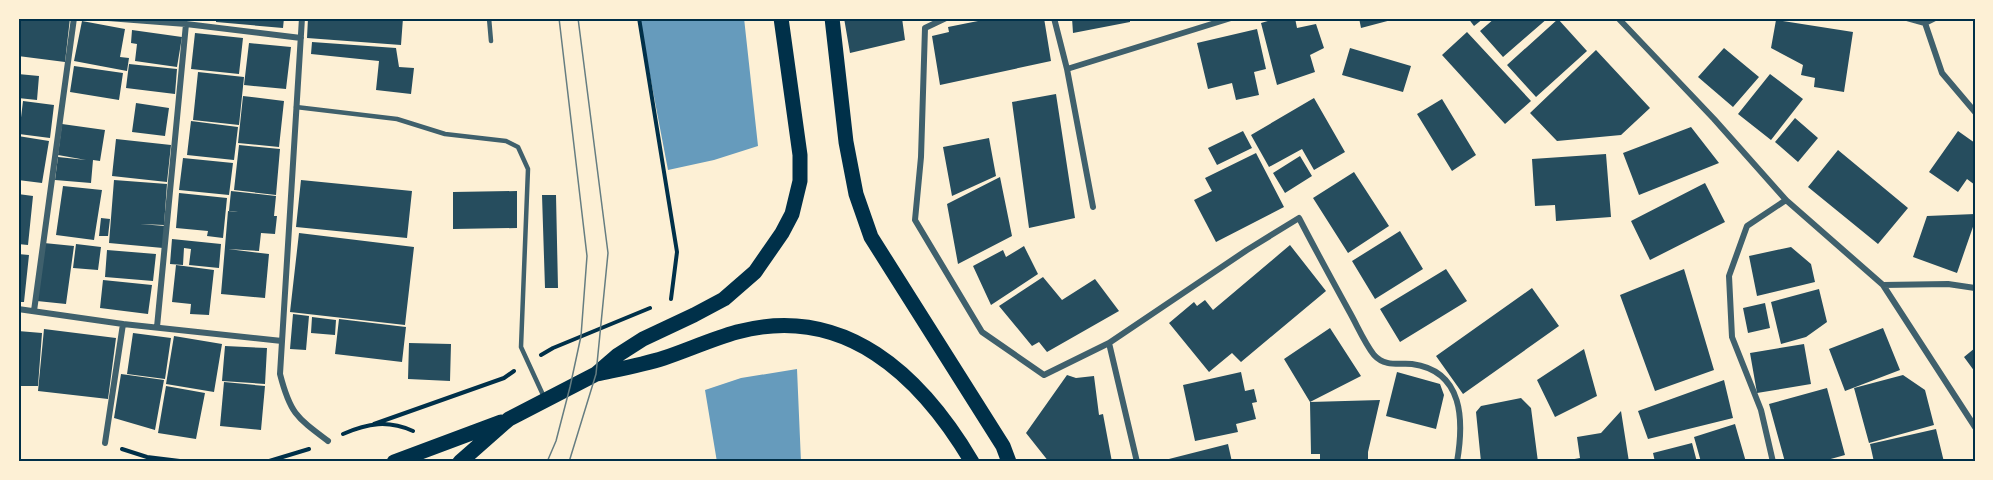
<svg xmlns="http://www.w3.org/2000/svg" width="1993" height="480" font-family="Georgia,serif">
  <rect width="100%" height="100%" fill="#fdf0d5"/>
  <path fill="#669bbc" d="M639,18H744L758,146L714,160L668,170Z
    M797,369L801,462H717L705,390L741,378Z"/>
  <path fill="#264d5e" d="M18,18H70L65,62L18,56Z
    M216,18H284L283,28L216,22Z
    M308,18H403L401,45L307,38Z
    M844,18H902L905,40L850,53Z
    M993,18H1001L1002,20L1011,18H1030V20L1044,18L1051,61L940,85L932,36L949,32L948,27Z
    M1072,18H1130V22L1073,33Z
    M1278,18H1295L1297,28L1316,24L1324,48L1310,55L1315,72L1277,85L1261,23Z
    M1359,18H1395V19L1361,28Z
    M1468,18H1484L1474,26Z
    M1495,18H1548L1503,57L1480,31Z
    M1558,19L1587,51L1536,97L1507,65Z
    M1776,20L1853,32L1844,92L1814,87L1815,78L1801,75L1803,65L1771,48Z
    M82,21L125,29L120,57L129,58L127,71L74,61Z
    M1257,29L1266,69L1254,72L1259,95L1236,100L1232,83L1208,89L1197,43Z
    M132,30L182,37L177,67L135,61L137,44L131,43Z
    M1467,32L1531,101L1505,124L1442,55Z
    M195,33L243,38L239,74L191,69Z
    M312,42L396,48L399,67L414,68L411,94L376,90L379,61L311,54Z
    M249,43L291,47L286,89L244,85Z
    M1350,48L1411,66L1403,92L1342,75Z
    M1724,48L1759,77L1733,107L1698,77Z
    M1596,50L1650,108L1621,135L1557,141L1530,113Z
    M129,64L177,69L175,94L126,88Z
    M74,66L123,73L119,100L70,92Z
    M198,72L244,77L239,125L193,120Z
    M18,74L39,76L37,100L18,98Z
    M1770,74L1803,99L1771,140L1738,114Z
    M1056,94L1075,218L1029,228L1012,102Z
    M243,96L284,101L279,147L238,143Z
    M1314,98L1345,152L1314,170L1302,149L1269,167L1251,135Z
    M1442,99L1476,155L1452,171L1417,114Z
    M23,101L54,105L50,138L19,134Z
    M136,103L169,108L165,136L132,132Z
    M1795,118L1818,138L1798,162L1775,142Z
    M191,121L238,127L234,160L187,155Z
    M62,124L105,130L100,161L93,160L91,183L55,180L58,157L86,160L58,155Z
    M1691,127L1719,163L1639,195L1623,153Z
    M1243,131L1252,148L1217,165L1208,148Z
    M1958,131L1975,143V185L1967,179L1958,192L1929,172Z
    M18,136L49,141L42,183L18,180Z
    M989,138L996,176L952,196L943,147Z
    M116,139L171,145L167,182L112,176Z
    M239,145L280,149L276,195L234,190Z
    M1838,150L1908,208L1878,244L1808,187Z
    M1256,153L1284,207L1216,242L1194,200L1212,191L1205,178Z
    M1606,154L1611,217L1556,221L1555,205L1535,206L1532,159Z
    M1300,156L1312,176L1285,193L1273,173Z
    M183,158L233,163L229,195L179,190Z
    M1354,172L1389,226L1348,253L1313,198Z
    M1000,177L1012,236L958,264L947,204Z
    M114,180L167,184L164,225L140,224L165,226L163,248L109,243Z
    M301,180L412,191L407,238L296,227Z
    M1705,183L1725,222L1650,260L1631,221Z
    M63,186L102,190L94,240L56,235Z
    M231,191L276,196L274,216H277L275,234L261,233L259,251L228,249L269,254L265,298L221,294L228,211L238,212L229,211Z
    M517,191V228L453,229V192Z
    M179,193L227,198L223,238L207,236L208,231L176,228Z
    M18,194L33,196L28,245L18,244Z
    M542,195H556L558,288H545Z
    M1975,214V221L1957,273L1913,257L1927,216Z
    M101,218L110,219L108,236H99Z
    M1400,231L1423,269L1375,299L1352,261Z
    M299,233L414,247L405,325L290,312Z
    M172,239L221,244L219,268L189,265L191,249L184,248L183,265L170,264Z
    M44,243L74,246L66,304L37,301Z
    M76,244L101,247L98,270L73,268Z
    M1290,245L1326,291L1241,362L1232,353L1209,372L1169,323L1194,302L1197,306L1205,300L1213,310Z
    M1024,246L1038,274L991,305L973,266L1003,250L1006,257Z
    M1791,247L1811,264L1815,282L1757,296L1749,256Z
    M107,250L156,254L153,281L105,277Z
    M18,254L29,255L24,302H18Z
    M176,265L214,270L209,315L190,314L191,304L172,302Z
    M1446,269L1467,301L1400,342L1380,309Z
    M1684,269L1714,370L1655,391L1620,295Z
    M1043,277L1062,300L1095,279L1119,311L1047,352L1039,342L1032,346L999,306Z
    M103,280L152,285L148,314L100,308Z
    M1532,288L1559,326L1463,394L1436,356Z
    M1819,289L1827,322L1806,337L1781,344L1771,302Z
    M1765,303L1770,328L1748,333L1743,308Z
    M293,314L309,316L306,350L290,349Z
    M312,317L336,320L335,335L311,333Z
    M339,319L406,327L402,362L335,354Z
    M1330,328L1361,376L1310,402L1284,359Z
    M1883,328L1900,370L1845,391L1829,349Z
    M44,329L116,338L108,399L38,391Z
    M18,331L42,333L38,386H18Z
    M133,333L171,338L165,379L127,374Z
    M174,336L222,344L214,392L166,384Z
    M409,343L451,344L450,381L408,379Z
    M1804,344L1811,384L1757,393L1750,353Z
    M225,346L267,348L265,384L222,381Z
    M1975,348V372L1964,357Z
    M1584,349L1597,396L1555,417L1537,380Z
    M1241,372L1245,391L1254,389L1257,402L1252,403L1256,419L1236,424L1238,432L1195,441L1183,385Z
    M1397,372L1440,384L1444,395L1436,429L1386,416Z
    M121,374L164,380L155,430L114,418Z
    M1067,375L1076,378L1094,376L1099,415L1103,414L1112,462H1049L1026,433Z
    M1903,375L1925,390L1934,425L1869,443L1854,388Z
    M1724,380L1733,418L1648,439L1638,411Z
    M224,382L265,386L261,430L220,426Z
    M166,386L205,393L196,439L158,433Z
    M1827,388L1845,455L1820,462H1785L1769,404Z
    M1521,398L1531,408L1538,462H1481L1476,412L1481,406Z
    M1380,400L1368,452V462H1320V454H1311L1310,402Z
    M1621,411L1629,462H1570L1569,460L1580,458L1577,437L1601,433Z
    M1735,424L1746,462H1701L1694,437Z
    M1936,429L1944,462H1874L1870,444Z
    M1692,443L1697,462H1655L1653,453Z
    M1228,444L1232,462H1161V461Z"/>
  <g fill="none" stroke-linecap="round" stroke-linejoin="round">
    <path stroke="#003049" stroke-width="4" d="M639,18L677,252L671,299
      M541,355L553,348L650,308
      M374,424L504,378L514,371
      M343,434C368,423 388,420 413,431
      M122,449L147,457L188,462
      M266,462L309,449"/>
    <path stroke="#3f606c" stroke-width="4.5" d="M489,18L491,41
      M296,107L397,119L445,134L506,141L518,147L528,169L521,347L544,397"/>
    <path stroke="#3f606c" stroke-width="6" d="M108,18L186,24L301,38
      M302,18L280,374C290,413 296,417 328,441
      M946,18L925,28L921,157L915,220L982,332L1044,375L1109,343L1137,462
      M1054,18L1067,69L1093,207
      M1618,18L1714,119L1786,200L1883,285L1975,427
      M1907,18L1925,23L1935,18
      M1925,23L1942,73L1975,112
      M1067,69L1231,18
      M1883,285L1948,284L1975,288
      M18,309L123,324L282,341
      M34,311L74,18
      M157,327L186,24
      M1109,343L1247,250L1299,218C1315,249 1332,280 1349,311C1357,325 1364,342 1374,355C1385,367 1398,363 1412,364C1464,371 1464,421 1457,462
      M105,443L123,324
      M1773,462L1761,410L1732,337L1729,276L1747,226L1786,200"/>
    <path stroke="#003049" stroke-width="15" d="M832,18L846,142L856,194L871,237L1003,446L1009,462
      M597,374C620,369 642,365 664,358C688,350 712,339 737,332C845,303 921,376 972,462
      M394,462L501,422
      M460,462L509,419L596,374L618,355L643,339L694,315L724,299L755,272L782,233L792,214L800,181V155L781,18"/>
    <path stroke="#657d81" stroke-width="1.5" d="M547,462L556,441L570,387L581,336L587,256L559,18
      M569,462L596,374L608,253L578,18"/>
  </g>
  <rect width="1993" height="480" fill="none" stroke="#fdf0d5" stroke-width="39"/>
  <rect x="20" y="20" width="1954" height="440" fill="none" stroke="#003049" stroke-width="2"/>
</svg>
